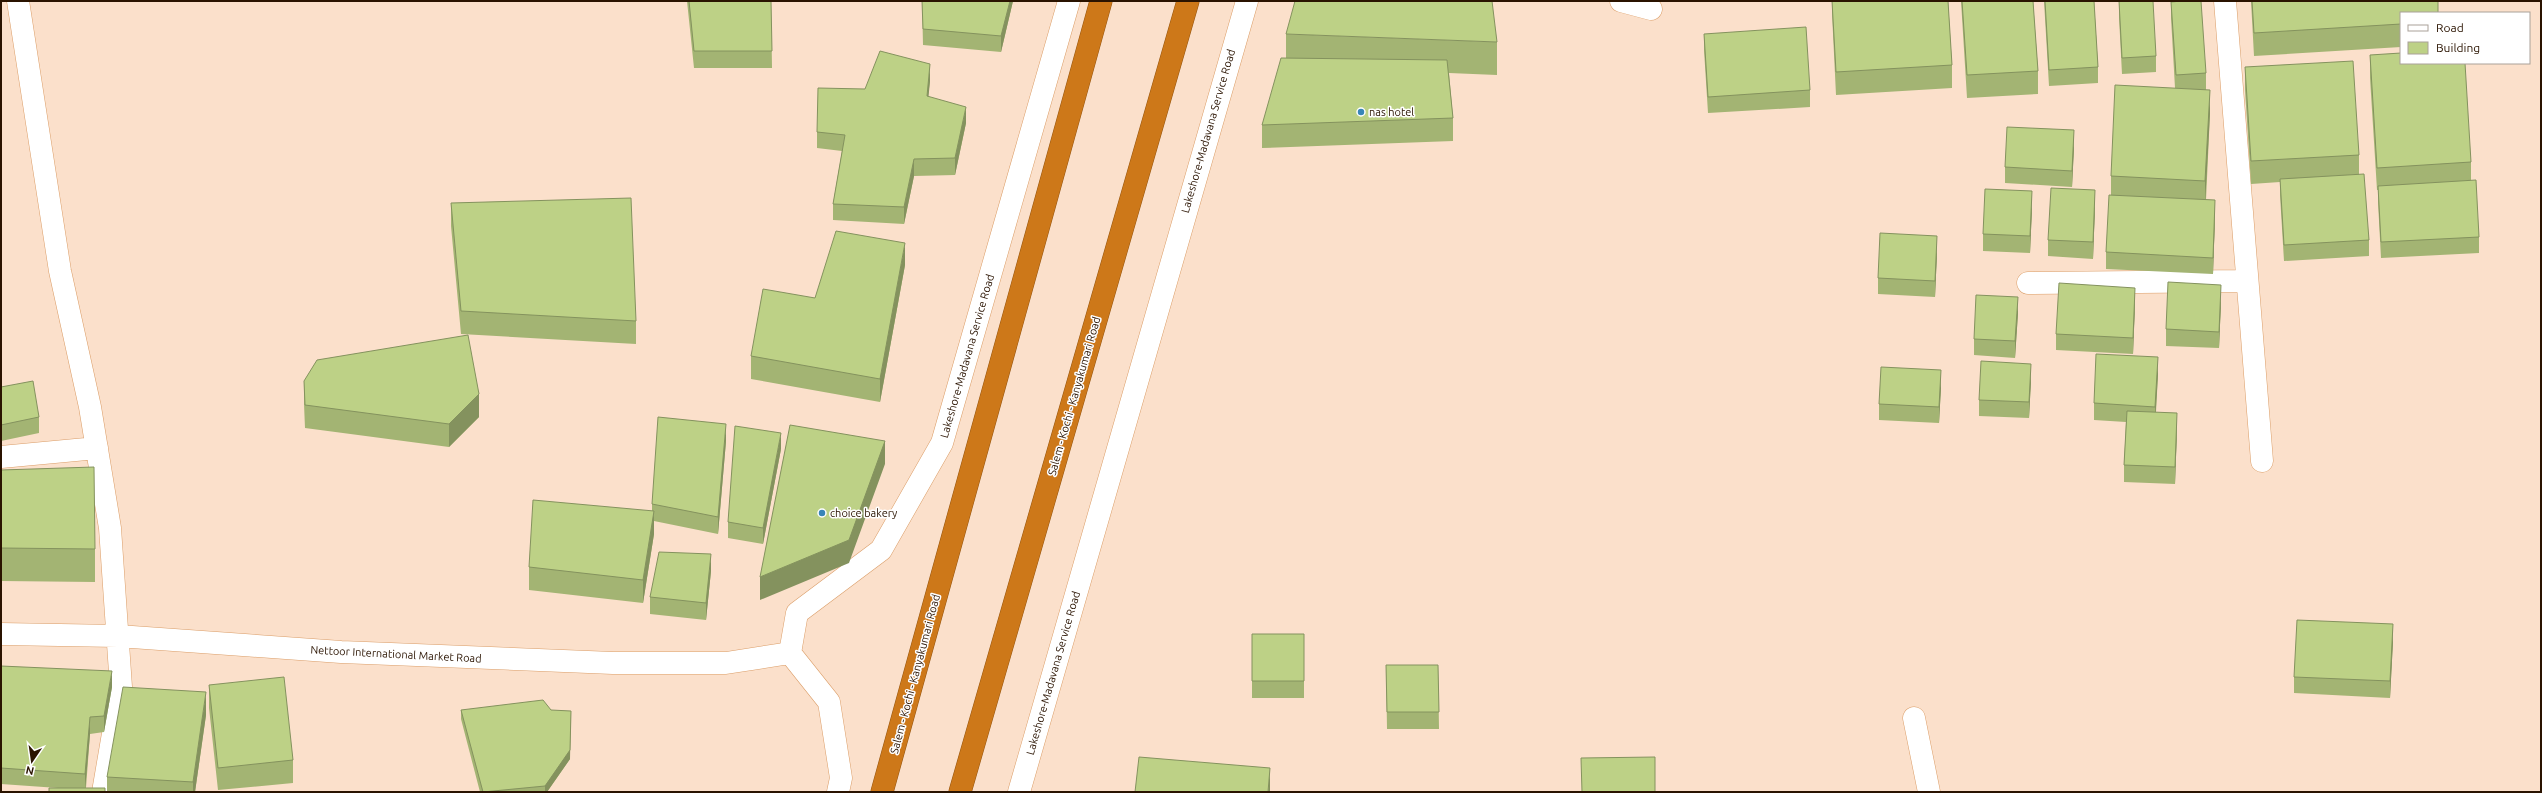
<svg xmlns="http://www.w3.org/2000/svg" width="2542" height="793" font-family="Ubuntu,sans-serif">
  <rect width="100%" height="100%" fill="#fbe0cb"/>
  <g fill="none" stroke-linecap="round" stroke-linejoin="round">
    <defs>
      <path id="minor" d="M18,1L60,271L90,407L110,528L121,687L103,792
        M1621,1L1651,9
        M2225,1L2262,461
        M2028,283L2246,281
        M1,457L97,448
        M1,634L118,636L341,652L613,663H726L790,653
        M1914,718L1929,792
        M838,792L841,778L829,702L790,653L797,613L881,550L942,443L1069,1
        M1019,792L1247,1"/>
      <path id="highway" d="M882,792L1101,1
        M960,792L1188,1"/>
    </defs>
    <use href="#minor" stroke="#db9d67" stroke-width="23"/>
    <use href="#highway" stroke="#945510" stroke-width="23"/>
    <use href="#minor" stroke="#fff" stroke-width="22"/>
    <use href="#highway" stroke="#cd7819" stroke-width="22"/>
  </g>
  <path fill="#a3b473" d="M687,1H771L772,68H694Z
    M922,1H1013L1001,52L923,45Z
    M1832,1H1948L1952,65V88L1836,95L1832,13Z
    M1961,1H2033L2038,71V94L1967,98Z
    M2044,1H2094L2098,67V83L2049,86Z
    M2119,1L2156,56V72L2122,74L2119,17Z
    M2251,1H2438L2401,13V47L2254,56Z
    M2171,2L2206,73V90L2210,113L2206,200L2215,217L2213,274L2106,269V252L2111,195V176L2175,88L2171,18Z
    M1286,34L1497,42V75L1449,73L1453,118V141L1262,148V125L1286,58Z
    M1704,34L1810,90V107L1708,113L1704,50Z
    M2370,55L2471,162V181L2479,237V253L2381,258L2378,202V190H2377L2370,78Z
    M2245,67L2359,155V174L2369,240V256L2284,261L2280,195V182L2251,184L2245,90Z
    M930,81L928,96L966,123L955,175L914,176L904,224L833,220V204L842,151L817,148V132L865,89Z
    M2074,147L2072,187L2005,183V167Z
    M451,203L636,321V344L461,334L451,226Z
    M2095,207L2093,259L2048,256V240Z
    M2032,208L2030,253L1983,251V234Z
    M1937,253L1935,297L1878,294V278Z
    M905,265L880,402L751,379V356L815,298Z
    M2221,302L2219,348L2166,346V329Z
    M2135,304L2133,354L2056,350V334Z
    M2018,313L2015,358L1974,355V339Z
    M2158,374L2156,412L2177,430L2175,484L2124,482V465L2126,422L2094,420V403Z
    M2031,380L2029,418L1979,416V400Z
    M304,381L479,417L449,447L305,428L304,404Z
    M1,387L39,417V433L1,441Z
    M1941,387L1939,423L1879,420V404Z
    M726,441L718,534L654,521V534L643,603L529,590V567L652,511V504Z
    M781,449L763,544L728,538V522Z
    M1,470L95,549V582L1,581Z
    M711,571L706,620L650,614V597Z
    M1252,634H1304V698H1252Z
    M2393,641L2390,698L2294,693V677Z
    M1386,665H1438L1439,729H1387Z
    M1,666L112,687L104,732L90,734L86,788H58L1,784Z
    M209,685L293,760V783L218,790L209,708Z
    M461,710L570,759L547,792H480L461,719Z
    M206,715L195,792H107V777Z"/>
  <path fill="#84925e" d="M1010,1H1013L1001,52V36Z
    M930,64V81L927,112V96Z
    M2210,90V113L2205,204V181Z
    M966,107V123L955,175V158Z
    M2074,130V147L2072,187V171Z
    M914,159V176L904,224V207Z
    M2095,190V207L2093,259V242Z
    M2032,191V208L2030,253V236Z
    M2215,200V217L2213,274V258Z
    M1937,236V253L1935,297V281Z
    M905,243V265L880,402V379Z
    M2221,285V302L2219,348V332Z
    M2135,288V304L2133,354V338Z
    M2018,297V313L2015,358V341Z
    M2158,357V374L2155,423V407Z
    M2031,364V380L2029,418V402Z
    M1941,370V387L1939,423V407Z
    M479,394V417L449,447V424Z
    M2177,413V430L2175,484V467Z
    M726,424V441L718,534V517Z
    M781,433V449L763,544V528Z
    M885,441V464L849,563L760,600V577Z
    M654,511V534L643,603V580Z
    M711,554V571L706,620V603Z
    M2393,624V641L2390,698V681Z
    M112,671V687L104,732V716Z
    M206,692V715L195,792H193V782Z
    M571,711L570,759L547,792H545V786Z
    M90,717V734L85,790V774Z
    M1270,768V792H1268Z"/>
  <path fill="#bdd186" stroke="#84925e" d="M689,1H771L772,51H694Z
    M922,1H1010L1001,36L923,29Z
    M1295,1H1492L1497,42L1286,34Z
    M1832,1H1948L1952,65L1836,72Z
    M1962,1H2033L2038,71L1967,75Z
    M2045,1H2094L2098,67L2049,70Z
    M2119,1H2153L2156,56L2122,58Z
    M2182,1H2201L2206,73L2176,75L2171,2Z
    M2252,1H2438V13H2401V24L2254,33Z
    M1806,27L1810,90L1708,97L1704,34Z
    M880,51L930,64L927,96L966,107L955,158L914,159L904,207L833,204L845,135L817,132L818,88L865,89Z
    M2401,53V63H2465L2471,162L2377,168L2370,55Z
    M1281,58L1447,60L1453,118L1262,125Z
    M2353,61L2359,155L2251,161L2245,67Z
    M2115,85L2210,90L2205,181L2111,176Z
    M2007,127L2074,130L2072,171L2005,167Z
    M2364,174L2369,240L2284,245L2280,179Z
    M2476,180L2479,237L2381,242L2378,186Z
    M2051,188L2095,190L2093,242L2048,240Z
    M1985,189L2032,191L2030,236L1983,234Z
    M2109,195L2215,200L2213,258L2106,252Z
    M631,198L636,321L461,311L451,203Z
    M836,231L905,243L880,379L751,356L763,289L815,298Z
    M1880,233L1937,236L1935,281L1878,278Z
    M2168,282L2221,285L2219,332L2166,329Z
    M2059,283L2135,288L2133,338L2056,334Z
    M1976,295L2018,297L2015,341L1974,339Z
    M468,335L479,394L449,424L305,405L304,381L317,360Z
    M2096,354L2158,357L2155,407L2094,403Z
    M1981,361L2031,364L2029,402L1979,400Z
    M1881,367L1941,370L1939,407L1879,404Z
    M33,381L39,417L1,425V387Z
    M2127,411L2177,413L2175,467L2124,465Z
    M658,417L726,424L718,517L652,504Z
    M790,425L885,441L849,540L760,577Z
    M735,426L781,433L763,528L728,522Z
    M94,467L95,549L1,548V470Z
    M533,500L654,511L643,580L529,567Z
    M659,552L711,554L706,603L650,597Z
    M2297,620L2393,624L2390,681L2294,677Z
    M1252,634H1304V681H1252Z
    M1386,665H1438L1439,712H1387Z
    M1,666L112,671L104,716L90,717L85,774L1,768Z
    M284,677L293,760L218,768L209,685Z
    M123,687L206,692L193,782L107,777Z
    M543,700L551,710L571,711L570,750L545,786L483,792L461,710Z
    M1139,757L1270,768L1268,792H1135Z
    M1655,757V792H1582L1581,758Z
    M49,788H105V792H49Z"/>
  <g fill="#3885b8" stroke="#fff" stroke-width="1.5">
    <circle cx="1361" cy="112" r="4"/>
    <circle cx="822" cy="513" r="4"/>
  </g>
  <g text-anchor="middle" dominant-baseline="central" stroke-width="3" stroke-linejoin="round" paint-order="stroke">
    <g font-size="11" fill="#2a1300" stroke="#fff" text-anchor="start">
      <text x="1369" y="112">nas hotel</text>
      <text x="830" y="513">choice bakery</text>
    </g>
    <g font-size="11" fill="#2a1300" stroke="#fff">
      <text transform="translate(1208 131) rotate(-74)">Lakeshore-Madavana Service Road</text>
      <text transform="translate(967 356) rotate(-74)">Lakeshore-Madavana Service Road</text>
      <text transform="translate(1074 396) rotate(-74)">Salem - Kochi - Kanyakumari Road</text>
      <text transform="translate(396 654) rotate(3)">Nettoor International Market Road</text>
      <text transform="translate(1053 673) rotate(-74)">Lakeshore-Madavana Service Road</text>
      <text transform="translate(915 674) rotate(-75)">Salem - Kochi - Kanyakumari Road</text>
    </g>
  </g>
  <rect width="2542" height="793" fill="none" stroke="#2a1300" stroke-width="4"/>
  <rect x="2400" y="12" width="130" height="52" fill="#ffffff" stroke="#aaa199"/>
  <rect x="2408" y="25" width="20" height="6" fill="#ffffff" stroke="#aaa199"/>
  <text x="2436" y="32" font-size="12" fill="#2a1300">Road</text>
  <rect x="2408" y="42" width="20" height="12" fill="#bdd186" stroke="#aaa199"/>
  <text x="2436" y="52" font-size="12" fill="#2a1300">Building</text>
  <g transform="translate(32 761) rotate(193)" stroke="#ffffff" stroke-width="3" paint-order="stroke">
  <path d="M0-3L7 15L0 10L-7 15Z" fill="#2a1300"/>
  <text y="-6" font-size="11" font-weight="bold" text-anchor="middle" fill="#2a1300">N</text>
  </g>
</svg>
